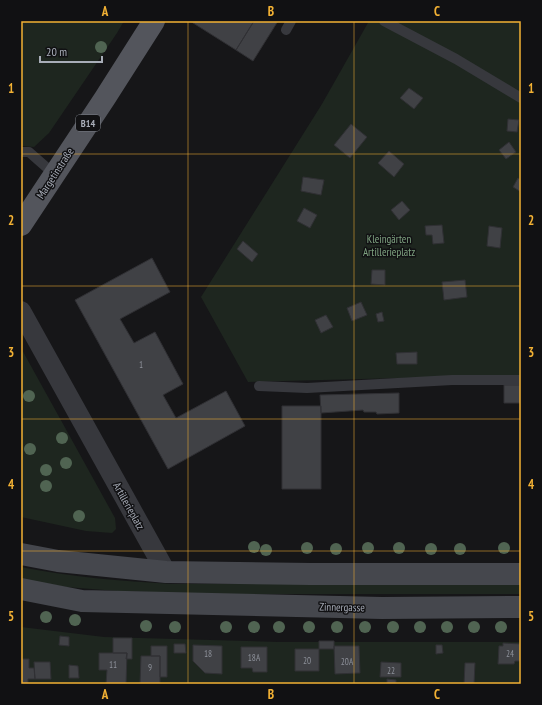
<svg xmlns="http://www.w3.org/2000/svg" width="542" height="705" font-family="'PT Sans Narrow',sans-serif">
  <rect width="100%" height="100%" fill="#161618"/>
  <path fill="#1e261f" d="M21,21H124L117,33L49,133L34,147L21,146Z
    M369,21H521V375L248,382L201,297L322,104Z
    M21,348L115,518L116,529L112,533L86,531L21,517Z
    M21,567C71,577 121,581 172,584H521V594H219L117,591L66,587L21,579Z
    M21,627L104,637L278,642H521V684H21Z"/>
  <path fill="#404145" stroke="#303034" d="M190,21H254L236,50Z
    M254,21H278L253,61L236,50Z
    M409,88L423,98L414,109L400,98Z
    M508,119L519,120L517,132L507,131Z
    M351,124L367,137L350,158L334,145Z
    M509,142L516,152L506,159L499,150Z
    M389,151L404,164L394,177L378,163Z
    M303,177L324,180L321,195L301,191Z
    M518,178L521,180V192L513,187Z
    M402,201L410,210L399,220L391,210Z
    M304,208L317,215L310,228L297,221Z
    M442,225L444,243L433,244L432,235H426L425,226Z
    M489,226L502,228L500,248L487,246Z
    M243,241L258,254L252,262L237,249Z
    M152,258L170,292L120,319L134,343L155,332L183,384L163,395L176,418L226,391L245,426L168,469L75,300Z
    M372,270H385V285L371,284Z
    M465,280L467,297L444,300L442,282Z
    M361,302L367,315L352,321L347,308Z
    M382,312L384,321L378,322L376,314Z
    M326,315L333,327L321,333L315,320Z
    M417,352V364H397L396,353Z
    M504,385H521V403H504Z
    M399,393V413L377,414L376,412H364L363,410L321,413L320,395Z
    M282,406H321V489H282Z
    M60,636L69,637V646L59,645Z
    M113,638H132V659H126L127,653H113Z
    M319,641H334V649H319Z
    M503,643L521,644L520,661H515L514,664H498L499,646H503Z
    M174,644H185L186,653H174Z
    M193,645L222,646V674L205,673L193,661Z
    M436,645H442L443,653L436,654Z
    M151,646H167V677H160V656H151Z
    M334,646H359L360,673L335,674Z
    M241,647H267V672H253L252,668H241Z
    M295,649H319V671H295Z
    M99,653H127L126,684H106L107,670H99Z
    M141,656H160V684H140Z
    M21,659H29V668H34L35,679H28V684H21Z
    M34,662H50L51,679H35Z
    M381,662L401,663V677H380Z
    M465,663H475L474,684H464Z
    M69,665L78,666L79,678H69Z
    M387,679L396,680V684H387Z"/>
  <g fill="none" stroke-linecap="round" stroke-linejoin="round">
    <path stroke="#37383d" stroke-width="10" d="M384,21L456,59L521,98
      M286,30L291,21
      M21,152H29L54,174
      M259,386L307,388L452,380H521"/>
    <path stroke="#37383d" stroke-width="20" d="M21,311L166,572"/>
    <path stroke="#45474d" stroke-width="22" d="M21,554L58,561L166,572L311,574H521
      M21,589L82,601L382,608L521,607"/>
    <path stroke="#53555c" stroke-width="22" d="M21,225L105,98L154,21"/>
  </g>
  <g fill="#506452">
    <circle cx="101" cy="47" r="6"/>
    <circle cx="29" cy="396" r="6"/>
    <circle cx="62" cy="438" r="6"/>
    <circle cx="30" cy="449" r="6"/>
    <circle cx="66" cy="463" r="6"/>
    <circle cx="46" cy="470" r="6"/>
    <circle cx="46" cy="486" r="6"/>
    <circle cx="79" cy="516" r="6"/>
    <circle cx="254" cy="547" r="6"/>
    <circle cx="307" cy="548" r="6"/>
    <circle cx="368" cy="548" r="6"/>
    <circle cx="399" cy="548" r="6"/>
    <circle cx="504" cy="548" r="6"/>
    <circle cx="336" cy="549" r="6"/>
    <circle cx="431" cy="549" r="6"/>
    <circle cx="460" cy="549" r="6"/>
    <circle cx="266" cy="550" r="6"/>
    <circle cx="46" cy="617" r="6"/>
    <circle cx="75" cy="620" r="6"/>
    <circle cx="146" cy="626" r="6"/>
    <circle cx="175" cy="627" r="6"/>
    <circle cx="226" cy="627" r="6"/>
    <circle cx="254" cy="627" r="6"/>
    <circle cx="279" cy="627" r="6"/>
    <circle cx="309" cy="627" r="6"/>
    <circle cx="337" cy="627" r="6"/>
    <circle cx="365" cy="627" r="6"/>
    <circle cx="393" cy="627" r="6"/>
    <circle cx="420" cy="627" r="6"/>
    <circle cx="447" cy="627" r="6"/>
    <circle cx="474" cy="627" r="6"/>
    <circle cx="501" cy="627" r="6"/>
  </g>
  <path fill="none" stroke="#f2b134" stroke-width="1" stroke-opacity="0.55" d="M188,21V684M354,21V684M21,154H521M21,286H521M21,419H521M21,551H521"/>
  <g text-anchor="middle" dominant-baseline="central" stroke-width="3" stroke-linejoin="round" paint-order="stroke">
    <g font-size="9" fill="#8e929b">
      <text x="141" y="364">1</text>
      <text x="208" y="653">18</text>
      <text x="510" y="653">24</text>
      <text x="254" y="657">18A</text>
      <text x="307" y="660">20</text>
      <text x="347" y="661">20A</text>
      <text x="113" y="664">11</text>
      <text x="150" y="667">9</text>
      <text x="391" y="670">22</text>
    </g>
    <rect fill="#111113" stroke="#7b7e86" stroke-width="1" x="76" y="115" width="24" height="16" rx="3"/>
    <g font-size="10" font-weight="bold" fill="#a8adb8">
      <text x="88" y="123">B14</text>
    </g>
    <g font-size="11" fill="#a8adb8" stroke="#111113">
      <text transform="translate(55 173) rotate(-57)">Margetinstraße</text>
      <text transform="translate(129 506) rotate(61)">Artillerieplatz</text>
      <text transform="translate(342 607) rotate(1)">Zinnergasse</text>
    </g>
    <g font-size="11" fill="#7fa381" stroke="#111113">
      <text x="389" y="239">Kleingärten<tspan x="389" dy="13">Artillerieplatz</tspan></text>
    </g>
  </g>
  <rect width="542" height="705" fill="none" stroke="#111113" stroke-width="44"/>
  <path d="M40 56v6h62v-6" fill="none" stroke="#a8adb8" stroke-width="2"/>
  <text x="46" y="56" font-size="12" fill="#a8adb8" stroke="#111113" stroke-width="3" paint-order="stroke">20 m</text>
  <rect x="22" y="22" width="498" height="661" fill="none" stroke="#f2b134" stroke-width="1.5"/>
  <g font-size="13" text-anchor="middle" font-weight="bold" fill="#f2b134">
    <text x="105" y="16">A</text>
    <text x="271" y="16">B</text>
    <text x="437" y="16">C</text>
    <text x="11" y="93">1</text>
    <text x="531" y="93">1</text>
    <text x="11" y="225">2</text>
    <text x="531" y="225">2</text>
    <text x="11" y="357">3</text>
    <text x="531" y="357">3</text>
    <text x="11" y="489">4</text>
    <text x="531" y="489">4</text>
    <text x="11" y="621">5</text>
    <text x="531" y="621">5</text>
    <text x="105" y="699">A</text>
    <text x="271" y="699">B</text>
    <text x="437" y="699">C</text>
  </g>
</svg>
